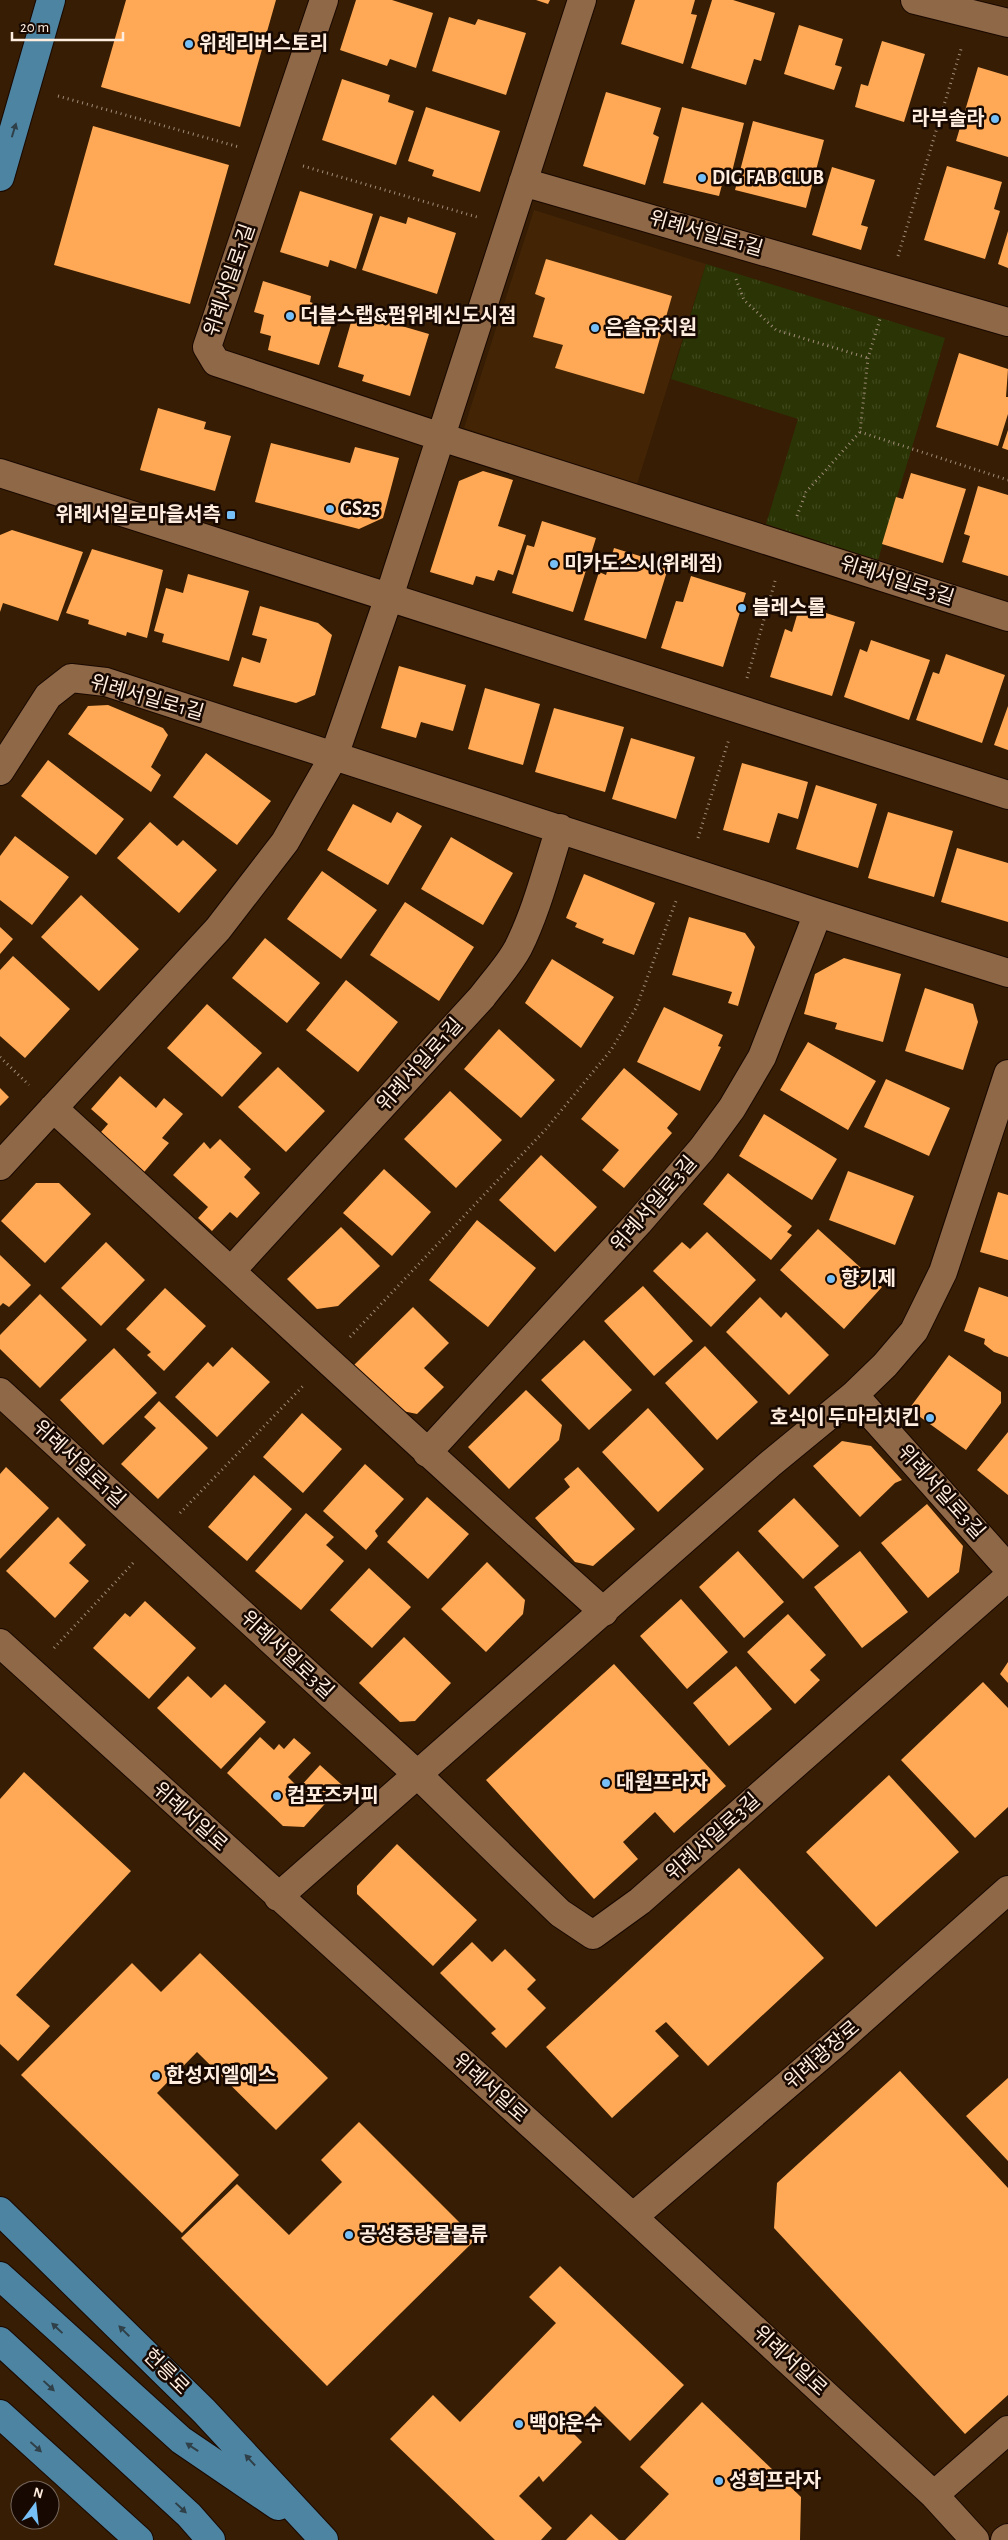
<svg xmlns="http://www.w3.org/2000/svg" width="1008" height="2540" font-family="'Alegreya Sans','Noto Sans KR',sans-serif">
  <defs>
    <pattern id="park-tufts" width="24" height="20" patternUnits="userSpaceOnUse" patternTransform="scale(1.25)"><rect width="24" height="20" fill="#2a3404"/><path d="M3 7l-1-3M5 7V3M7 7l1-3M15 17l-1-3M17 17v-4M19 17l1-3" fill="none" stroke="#3f481c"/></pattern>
  </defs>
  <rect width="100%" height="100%" fill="#361d04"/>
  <path fill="#432506" d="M534,210L706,264L637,484L464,428Z"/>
  <path fill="url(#park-tufts)" d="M706,264L945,338L878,560L766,524L798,419L671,379Z"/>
  <path fill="#ffa855" d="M126,0H276L240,127L101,87Z
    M356,0H392L433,13L416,68L390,59L387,66L340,50Z
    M536,0H550L548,4Z
    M635,0H695L691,14L697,15L683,64L621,44Z
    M712,0H733L775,13L761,61L754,59L746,85L691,68Z
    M449,17L475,25L478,19L526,33L506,95L432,71Z
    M799,25L843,39L835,65L842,67L834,90L784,74Z
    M882,41L925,54L904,122L855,107L861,84L868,86Z
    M978,67L1008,76V157L956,141Z
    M342,79L390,95L388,102L414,111L396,165L322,140Z
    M606,92L661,108L653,134L659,137L645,185L583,166Z
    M426,107L500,131L480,192L432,176L434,170L408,161Z
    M682,107L744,123L732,172L726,170L719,196L663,183Z
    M753,121L824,140L806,208L735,190Z
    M93,126L229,165L190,304L54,265Z
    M947,166L1002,182L994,209L1000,211L985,259L924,240Z
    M832,167L875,180L861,225L868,227L861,250L812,235Z
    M300,191L373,214L356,269L330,260L328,267L280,252Z
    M380,216L406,224L408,217L456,233L437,294L362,270Z
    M1008,231V268L998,264Z
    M546,259L672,296L644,394L555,368L563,345L533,337L545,298L535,294Z
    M263,281L311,296L310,302L336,311L319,365L268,350L271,336L260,333L264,315L254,312Z
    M354,312L429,334L410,396L362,381L364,375L338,367Z
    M959,353L1008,369L1006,397H1008V414L998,446L936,427Z
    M158,408L206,422L204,429L231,436L215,491L140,470Z
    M1008,430V450L1002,448Z
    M271,443L350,463L355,447L399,458L383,518L359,529L255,502Z
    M483,471L513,480L498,526L526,535L513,575L498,570L494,581L476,576L473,585L430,572L459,481Z
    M911,473L966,489L943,563L882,544L896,497L903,499Z
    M978,486L1008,495V576L962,562L970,536L964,534Z
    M542,521L596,538L573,612L512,593L527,545L534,547Z
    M12,530L83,552L58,621L3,603L0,612V535Z
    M614,548L669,565L646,639L584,620L599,572L606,575Z
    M92,549L163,570L147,638L127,632L126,636L88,624L89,620L66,613Z
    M188,574L249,591L229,661L162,642L164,634L154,631L166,588L183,593Z
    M691,576L746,593L723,667L661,648L676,601L683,602Z
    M800,605L855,622L832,696L770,677L785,629L792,632Z
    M260,606L318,623L332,635L315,695L296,703L233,686L242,657L260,663L267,639L252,635Z
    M871,640L930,660L909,720L844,697L860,649L867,652Z
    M946,654L1005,675L982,743L916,720L933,672L939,674Z
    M399,666L466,685L453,731L421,722L416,738L381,728Z
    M485,688L540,704L523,765L468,749Z
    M108,705L163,728L168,735L151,767L161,775L151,792L68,734L88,706Z
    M1008,706V750L994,745Z
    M554,708L624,727L605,792L535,772Z
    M631,738L695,757L676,819L612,799Z
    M206,753L271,801L237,845L173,797Z
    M48,760L124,819L96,855L21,796Z
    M742,763L808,782L798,819L778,813L769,843L723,830Z
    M816,785L877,804L858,868L796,849Z
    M353,804L391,823L397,812L422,826L388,885L327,850Z
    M888,812L953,831L934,897L868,878Z
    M150,822L177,846L183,840L217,870L179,913L117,858Z
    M15,836L69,877L32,925L0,900V856Z
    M451,837L513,873L483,925L421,889Z
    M957,848L1008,863V922L941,902Z
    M322,871L377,910L341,959L287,919Z
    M584,874L655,903L634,955L602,943L604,939L575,927L577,923L566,918Z
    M81,895L139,949L99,991L41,937Z
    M405,902L474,947L439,1001L370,955Z
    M689,917L745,933L755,947L738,1006L728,1003L732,992L672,975Z
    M0,927L13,939L0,954Z
    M265,938L320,983L287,1023L232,978Z
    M13,956L70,1009L25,1058L0,1036V970Z
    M844,958L901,974L883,1042L835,1029L837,1023L804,1014L815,974Z
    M552,959L614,997L581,1048L525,1003Z
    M346,980L398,1022L358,1072L306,1030Z
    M925,988L973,1004L978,1022L963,1070L905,1051Z
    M207,1004L262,1053L222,1097L167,1048Z
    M664,1007L723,1035L718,1046L721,1047L700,1091L637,1062Z
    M499,1029L555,1080L521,1118L464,1069Z
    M808,1042L876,1081L848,1130L780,1090Z
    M278,1067L325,1111L286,1152L238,1107Z
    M624,1068L678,1114L667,1128L672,1133L624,1188L602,1170L619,1150L581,1119Z
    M120,1076L156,1108L164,1098L183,1114L162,1138L169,1143L139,1178L95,1139L108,1124L91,1109Z
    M886,1079L950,1108L929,1156L864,1127Z
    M0,1088L9,1097L0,1106Z
    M450,1091L502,1140L456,1188L404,1139Z
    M764,1114L837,1159L812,1200L739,1156Z
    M220,1139L251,1169L244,1177L260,1193L237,1218L230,1212L212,1231L198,1218L208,1207L173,1175L204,1142L210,1149Z
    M541,1155L597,1207L555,1252L499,1200Z
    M384,1169L431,1212L392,1256L343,1213Z
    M848,1171L914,1196L895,1245L829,1220Z
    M728,1173L792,1226L787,1232L792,1235L771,1260L703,1204Z
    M36,1183H59L91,1214L45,1263L1,1221Z
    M998,1192L1008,1195V1260L980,1252Z
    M477,1220L536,1268L488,1327L429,1280Z
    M341,1227L380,1266L338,1306L317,1309L287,1279Z
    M818,1229L882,1287L844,1329L780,1270Z
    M707,1232L756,1280L711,1327L653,1271L682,1242L690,1249Z
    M106,1242L145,1280L101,1326L61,1288Z
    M0,1255L31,1285L9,1307L3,1303L0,1306Z
    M643,1286L693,1341L654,1376L604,1321Z
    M979,1287L1008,1297V1357L994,1352L984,1344L985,1339L964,1331Z
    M165,1288L206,1326L164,1371L147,1355L151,1352L126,1329Z
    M40,1294L87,1340L40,1388L0,1349V1335Z
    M760,1297L781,1318L786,1312L829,1355L789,1395L726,1332Z
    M413,1307L449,1343L424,1368L444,1387L417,1414L398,1410L353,1366Z
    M584,1340L632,1390L589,1430L541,1380Z
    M705,1346L758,1402L717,1440L665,1383Z
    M232,1347L270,1382L217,1437L175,1397L208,1362L213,1367Z
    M114,1348L157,1393L103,1445L60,1400Z
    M949,1355L1001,1392V1403L966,1450L909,1409Z
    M526,1390L562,1425L559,1440L509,1489L468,1447Z
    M159,1401L208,1448L158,1499L121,1464L156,1428L144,1417Z
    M648,1408L704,1469L658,1512L602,1452Z
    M302,1413L342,1449L303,1493L263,1457Z
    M1008,1432V1495L977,1470Z
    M842,1441L871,1446L902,1480L895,1483L860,1517L813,1466Z
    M365,1464L404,1499L375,1531L378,1536L366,1550L323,1511Z
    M6,1467L49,1508L0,1559V1474Z
    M578,1467L635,1529L593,1566L575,1562L535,1518L570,1487L564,1479Z
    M254,1475L292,1509L247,1561L208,1527Z
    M427,1497L469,1534L428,1579L387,1542Z
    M794,1498L839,1546L803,1579L758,1531Z
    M927,1504L963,1546L959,1572L928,1598L881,1543Z
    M306,1513L334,1537L326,1545L344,1561L301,1610L255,1571Z
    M58,1517L86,1545L69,1563L89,1581L55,1618L6,1571Z
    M738,1551L784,1602L744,1638L699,1587Z
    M860,1551L908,1612L862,1648L814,1587Z
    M487,1562L525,1600L523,1614L486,1652L441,1609Z
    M369,1568L411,1607L372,1648L330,1610Z
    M681,1599L728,1652L687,1689L640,1636Z
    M145,1601L196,1648L149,1699L93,1648L125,1613L130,1617Z
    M788,1614L826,1655L810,1670L820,1680L795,1704L747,1652Z
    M404,1637L451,1683L415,1721L400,1722L359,1683Z
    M1008,1662V1683L1000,1674Z
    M614,1664L726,1786L674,1833L655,1812L623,1842L638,1859L594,1899L486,1780Z
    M736,1666L772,1709L729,1746L693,1703Z
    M188,1676L211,1698L225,1684L266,1722L221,1769L157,1708Z
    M983,1682L1008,1708V1807L975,1838L901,1760Z
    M260,1737L274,1750L279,1744L284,1749L294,1738L311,1753L288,1777L299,1788L320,1765L342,1785L304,1827L283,1826L227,1773Z
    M24,1772L131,1871L16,1995L50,2026L18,2061L0,2044V1799Z
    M889,1775L959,1852L876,1927L806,1852Z
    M397,1844L477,1920L433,1966L357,1894V1886Z
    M739,1868L824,1958L708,2066L666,2022L655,2031L679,2056L612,2118L546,2047Z
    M472,1942L492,1962L505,1949L536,1980L527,1989L546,2008L506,2048L491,2033L496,2029L440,1973Z
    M200,1953L328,2078L276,2130L197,2052L157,2093L239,2175L182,2233L21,2075L132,1963L161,1992Z
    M900,2071L1008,2188V2395L965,2434L774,2228L777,2183Z
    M1008,2078V2161L966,2116Z
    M359,2122L476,2239L327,2386L181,2238L237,2184L289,2235L342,2182L321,2160Z
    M560,2266L684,2385L630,2441L595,2406L571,2431L582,2442L543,2482L539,2476L519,2496L552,2528L541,2540H495L390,2439L433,2395L460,2422L556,2323L529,2297Z
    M702,2402L801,2497L800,2540H625L669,2494L640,2467Z
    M591,2514L619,2540H566Z"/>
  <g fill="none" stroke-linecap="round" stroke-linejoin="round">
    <defs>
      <path id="minor" d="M324,0L207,347L216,362L441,437L1008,617
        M915,0L1008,23
        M523,182L1008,322
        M0,473L1008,795
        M0,771L48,696L71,678L106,682L818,913L1008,973
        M53,1108C237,1276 419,1446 604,1612
        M0,1166L218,929L285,842L334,756L389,597L582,0
        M231,1271L482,997C494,981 509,965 518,948C537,910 547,868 560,828
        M0,1392L417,1774L560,1913L593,1935L640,1901L1008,1577
        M854,1395L1008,1568
        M427,1453L639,1222L702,1149L732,1108L762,1057L818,913
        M0,1643L633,2217L934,2495L975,2540
        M278,1897L770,1464L854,1395L885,1365L914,1331L943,1272L1008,1074
        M633,2217L836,2043L1008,1890
        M934,2495L1008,2430
        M1005,2540L1008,2538"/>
      <path id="major" d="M0,177L51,0
        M0,2211L204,2411L324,2540
        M0,2276L181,2440L278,2506
        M0,2341L189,2515L211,2540
        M0,2414L139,2540"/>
    </defs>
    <use href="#minor" stroke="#190800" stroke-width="30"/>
    <use href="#major" stroke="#190800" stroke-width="30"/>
    <path stroke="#a18c79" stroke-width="3" stroke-dasharray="1 4" stroke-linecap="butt" d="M58,96L239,147
      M303,166L477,217
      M898,256L962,46
      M736,279L744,300L776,330L868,358
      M860,432L1008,480
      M797,516L806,492L860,432L868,358L880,319
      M747,678L776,578
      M698,838L729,739
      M0,1057L29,1085
      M350,1337L546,1129L611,1050L636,1008L676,901
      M180,1513L304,1385
      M54,1648L135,1561"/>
    <use href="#minor" stroke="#8e6847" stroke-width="28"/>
    <use href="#major" stroke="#4d84a1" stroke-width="28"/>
  </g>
  <defs><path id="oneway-solid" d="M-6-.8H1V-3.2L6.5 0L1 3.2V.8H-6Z" transform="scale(1.25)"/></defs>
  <g fill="#2f4049">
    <use href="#oneway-solid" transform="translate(14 130) rotate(-73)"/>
    <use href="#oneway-solid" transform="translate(57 2328) rotate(-137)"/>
    <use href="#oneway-solid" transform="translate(124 2331) rotate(-135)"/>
    <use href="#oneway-solid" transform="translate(49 2386) rotate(43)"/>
    <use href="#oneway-solid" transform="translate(36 2447) rotate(42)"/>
    <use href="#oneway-solid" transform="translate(192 2447) rotate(-146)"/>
    <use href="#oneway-solid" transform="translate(250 2460) rotate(-133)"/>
    <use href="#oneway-solid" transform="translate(181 2508) rotate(43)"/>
  </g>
  <g fill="#76c0f7" stroke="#170901" stroke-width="2">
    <circle cx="189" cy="44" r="5"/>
    <circle cx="995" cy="119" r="5"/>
    <circle cx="702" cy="178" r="5"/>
    <circle cx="290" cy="316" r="5"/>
    <circle cx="595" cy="328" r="5"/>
    <circle cx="330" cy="509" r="5"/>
    <rect x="226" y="510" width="10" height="10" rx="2.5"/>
    <circle cx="554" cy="564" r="5"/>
    <circle cx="742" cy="608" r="5"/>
    <circle cx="831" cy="1279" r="5"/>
    <circle cx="930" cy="1418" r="5"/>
    <circle cx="606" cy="1783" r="5"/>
    <circle cx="277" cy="1796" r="5"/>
    <circle cx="156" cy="2076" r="5"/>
    <circle cx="349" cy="2235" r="5"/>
    <circle cx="519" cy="2424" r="5"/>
    <circle cx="719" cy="2481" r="5"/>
  </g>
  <g text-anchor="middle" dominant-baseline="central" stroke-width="5" stroke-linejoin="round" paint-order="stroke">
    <g font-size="20" font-weight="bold" fill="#ffeddf" stroke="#170901" text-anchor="start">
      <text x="199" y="44">위례리버스토리</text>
      <text x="985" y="119" text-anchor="end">라부솔라</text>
      <text x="712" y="178">DIG FAB CLUB</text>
      <text x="300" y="316">더블스랩&amp;펍위례신도시점</text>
      <text x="605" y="328">은솔유치원</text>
      <text x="340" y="509">GS25</text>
      <text x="221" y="515" text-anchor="end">위례서일로마을서측</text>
      <text x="564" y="564">미카도스시(위례점)</text>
      <text x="752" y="608">블레스롤</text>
      <text x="841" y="1279">향기제</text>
      <text x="920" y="1418" text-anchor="end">호식이 두마리치킨</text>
      <text x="616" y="1783">대원프라자</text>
      <text x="287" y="1796">컴포즈커피</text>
      <text x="166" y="2076">한성지엘에스</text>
      <text x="359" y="2235">공성중량물물류</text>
      <text x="529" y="2424">백야운수</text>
      <text x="729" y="2481">성희프라자</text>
    </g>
    <g font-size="20" fill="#ffeddf" stroke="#170901">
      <text transform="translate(706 234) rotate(16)">위례서일로1길</text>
      <text transform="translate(230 280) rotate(-71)">위례서일로1길</text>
      <text transform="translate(897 581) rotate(18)">위례서일로3길</text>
      <text transform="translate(147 698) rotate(16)">위례서일로1길</text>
      <text transform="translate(420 1065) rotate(-48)">위례서일로1길</text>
      <text transform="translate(654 1204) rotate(-49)">위례서일로3길</text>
      <text transform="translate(79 1464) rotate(43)">위례서일로1길</text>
      <text transform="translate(941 1492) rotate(48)">위례서일로3길</text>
      <text transform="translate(287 1655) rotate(43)">위례서일로3길</text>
      <text transform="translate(190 1817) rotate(42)">위례서일로</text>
      <text transform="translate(713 1837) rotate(-42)">위례서일로3길</text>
      <text transform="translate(822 2055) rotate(-41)">위례광장로</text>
      <text transform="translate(490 2088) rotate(42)">위례서일로</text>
      <text transform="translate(790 2361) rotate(43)">위례서일로</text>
      <text transform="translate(166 2372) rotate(45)">헌릉로</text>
    </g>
  </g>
  <g transform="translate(35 2505) rotate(15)"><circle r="24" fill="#170901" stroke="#74645a"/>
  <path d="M0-4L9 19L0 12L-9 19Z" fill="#76c0f7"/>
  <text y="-8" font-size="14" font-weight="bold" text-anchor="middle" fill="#ffeddf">N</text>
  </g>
  <path d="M12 32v8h111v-8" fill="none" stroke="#ffeddf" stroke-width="2.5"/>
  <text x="20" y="32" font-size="15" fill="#ffeddf" stroke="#170901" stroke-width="4" paint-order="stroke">20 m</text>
</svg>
